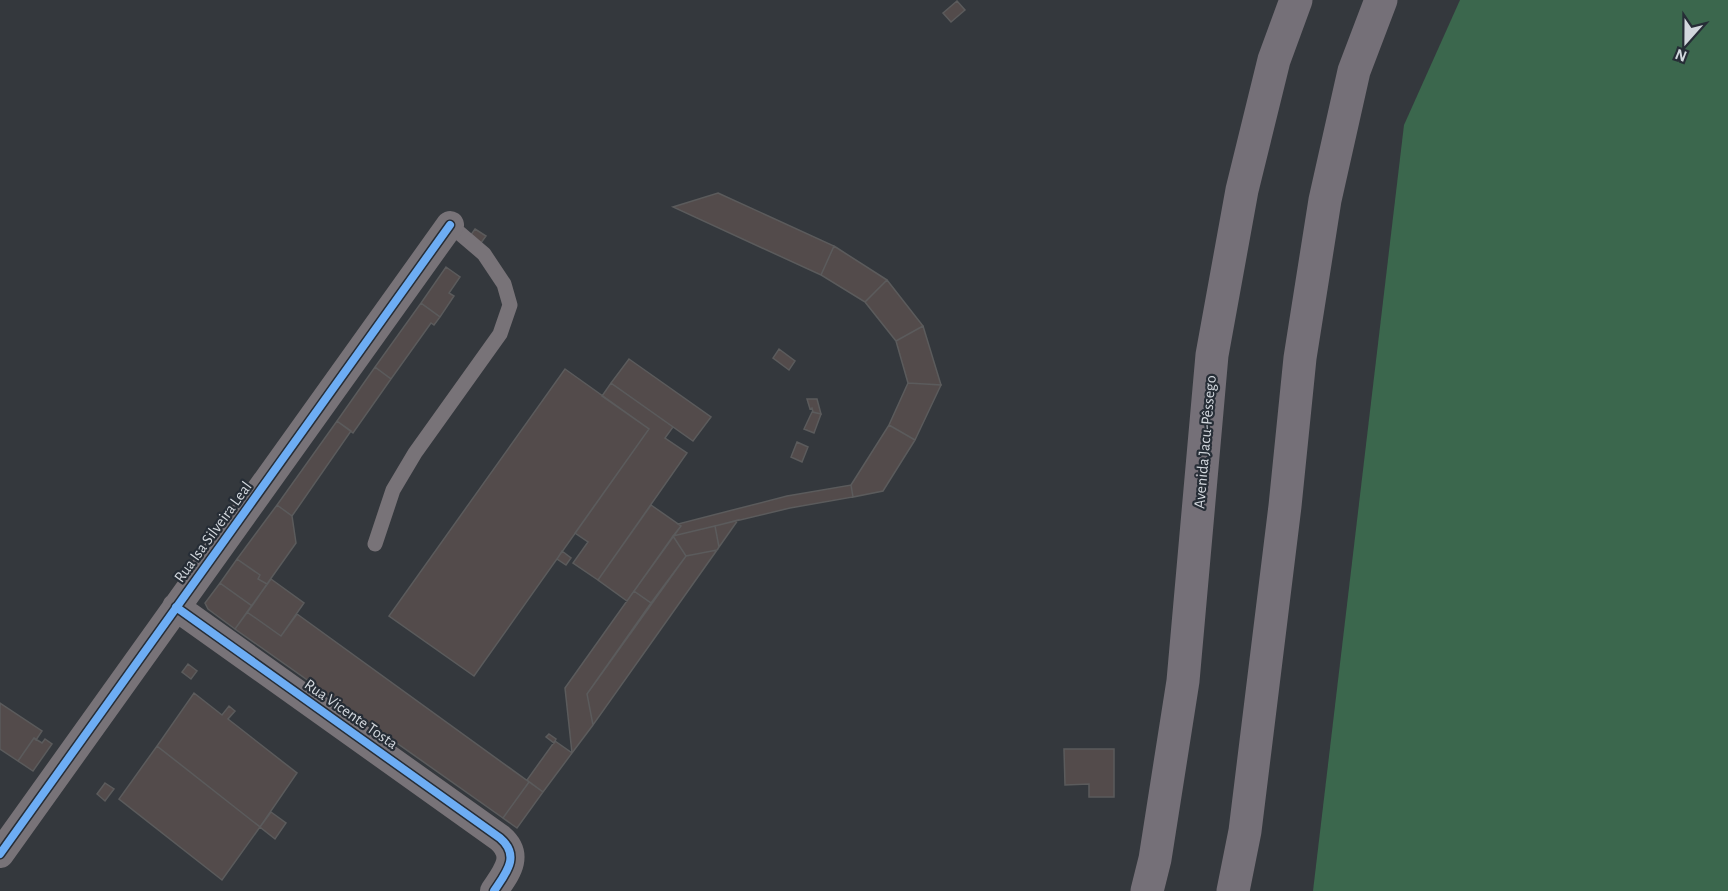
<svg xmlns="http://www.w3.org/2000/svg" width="1728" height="891" font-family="'Alegreya Sans',sans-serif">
  <rect width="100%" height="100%" fill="#34383d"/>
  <path fill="#3b674d" d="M1460,0H1728V891H1313L1404,125Z"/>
  <path fill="#534b4b" stroke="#5b5b5c" stroke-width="1.5" d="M957,1L965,10L951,22L943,13Z
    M718,193L834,246L821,275L673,207Z
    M475,229L486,236L478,247L468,239Z
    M834,246L887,280L865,302L821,275Z
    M446,267L460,277L449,293L454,296L440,317L421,303Z
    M887,280L923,326L896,341L865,302Z
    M421,303L440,317L434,325L431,323L391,379L375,367Z
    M923,326L941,385L908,383L896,341Z
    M779,349L795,361L789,370L773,358Z
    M629,359L711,417L693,441L611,383Z
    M375,367L391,379L353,433L337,421Z
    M565,369L649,429L474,676L389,616Z
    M611,383L673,427L665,438L687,453L598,580L573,563L588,542L575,533L649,429L602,396Z
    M908,383L941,385L915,440L889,425Z
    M807,399H817L821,414L813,412L812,408L810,409Z
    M812,412L821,414L814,433L804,429Z
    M337,421L351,431L292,516L277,505Z
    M889,425L915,440L883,491L853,497L851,485Z
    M797,442L808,447L802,462L791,457Z
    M851,485L853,497L790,508L673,536L681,526L678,524L787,496Z
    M277,505L292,516L296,543L267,584L258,579L260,575L237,559Z
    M651,505L681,526L627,601L598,580Z
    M738,520L719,547L715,526Z
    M715,526L719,547L717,550L686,556L673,536Z
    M673,536L686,556L651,603L634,591Z
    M717,550L593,725L587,694L686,556Z
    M562,551L571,558L566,565L557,559Z
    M237,559L260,575L258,579L267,584L252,606L220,583Z
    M271,579L304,603L281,636L247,612Z
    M220,583L252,606L235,629L208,609L205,603Z
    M634,591L651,603L587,694L593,725L572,753L565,688Z
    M247,612L281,636L297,614L529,782L503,818L235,629Z
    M188,664L197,671L191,679L182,672Z
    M194,693L222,715L229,706L235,711L228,719L297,773L260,827L157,746Z
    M0,703L42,731L36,740L34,738L18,761L0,749Z
    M549,734L556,739L554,743L546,737Z
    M34,738L42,743L45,739L52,744L33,771L18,761Z
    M555,741L572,753L543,792L527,780Z
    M157,746L260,827L222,880L119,799Z
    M1064,749H1114V797H1089V784L1065,785Z
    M529,782L543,792L517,828L503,818Z
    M105,783L114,789L105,801L97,794Z
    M271,812L286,823L275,839L260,827Z"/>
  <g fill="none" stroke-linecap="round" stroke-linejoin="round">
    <path stroke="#787378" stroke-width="15" d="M375,544L393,490L415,453L500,334L510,305L504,284L484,254L450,225"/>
    <path stroke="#787378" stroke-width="28" d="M176,607L500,838C521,856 506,873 494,891
      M0,854L450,225"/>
    <path stroke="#757078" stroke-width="33" d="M1147,891L1155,859L1183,681L1212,355L1242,190L1274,60L1296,0
      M1233,891L1245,831L1285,506L1300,358L1325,200L1354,71L1381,0"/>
    <defs>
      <path id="cycleway" d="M176,607L500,838C521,856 506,873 494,891
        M0,854L450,225"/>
    </defs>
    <use href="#cycleway" stroke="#262d36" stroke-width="11"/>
    <use href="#cycleway" stroke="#6dadf4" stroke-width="8"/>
  </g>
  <g text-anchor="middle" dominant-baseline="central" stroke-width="4.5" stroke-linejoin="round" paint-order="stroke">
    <g font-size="16" fill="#d2d7dd" stroke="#262d36">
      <text transform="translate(1205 442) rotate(-85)">Avenida Jacu-Pêssego</text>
      <text transform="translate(213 532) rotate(-54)">Rua Isa Silveira Leal</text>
      <text transform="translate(351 714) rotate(35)">Rua Vicente Tosta</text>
    </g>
  </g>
  <g transform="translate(1686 42) rotate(201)" stroke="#262d36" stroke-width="4.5" paint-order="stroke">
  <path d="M0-4.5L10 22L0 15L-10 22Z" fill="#d2d7dd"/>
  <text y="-9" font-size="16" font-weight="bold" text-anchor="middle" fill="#d2d7dd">N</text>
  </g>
</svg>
